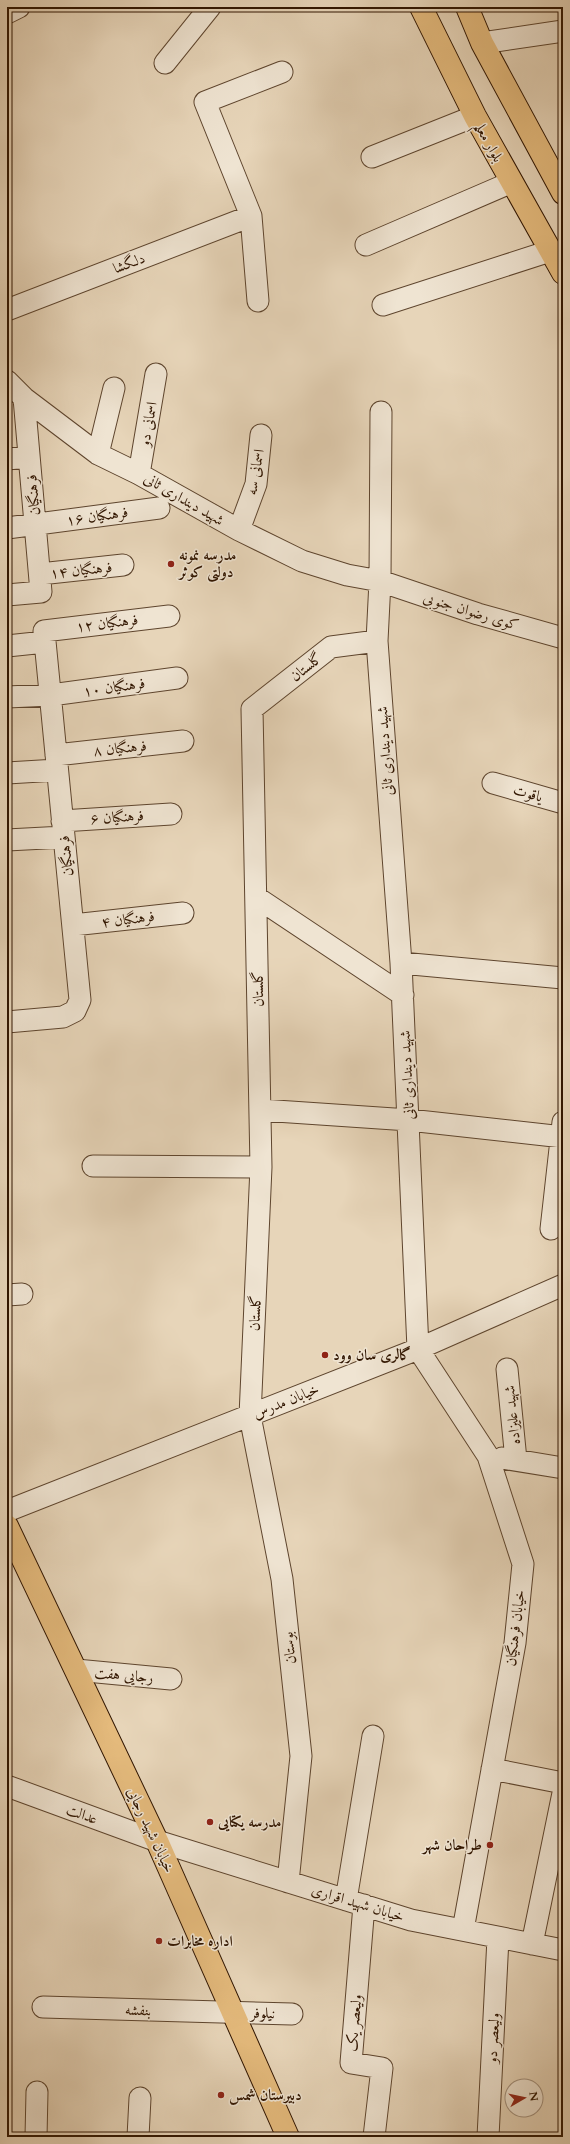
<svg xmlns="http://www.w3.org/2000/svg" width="570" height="2144" font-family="Cardo,Amiri,serif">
  <rect width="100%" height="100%" fill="#e7d5b9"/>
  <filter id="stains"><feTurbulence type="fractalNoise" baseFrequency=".005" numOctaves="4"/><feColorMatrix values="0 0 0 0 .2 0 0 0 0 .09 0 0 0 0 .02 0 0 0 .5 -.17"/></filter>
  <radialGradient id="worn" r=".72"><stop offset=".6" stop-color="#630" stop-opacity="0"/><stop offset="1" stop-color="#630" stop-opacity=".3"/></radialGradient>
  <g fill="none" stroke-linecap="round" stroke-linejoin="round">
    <defs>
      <path id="minor" d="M7,13L19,7
        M482,43L563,31
        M165,63L210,7
        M372,157L475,116
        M366,245L512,182
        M258,301L251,216L205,102L282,72
        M383,305L550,251
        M7,310L251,216
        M7,381L24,398L98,454L139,474L239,530L302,561L347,575L380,581L478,614L563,638
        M381,412L380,581L377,641L401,963L418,1349L488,1456L523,1564L515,1643L463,1930
        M98,454L114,388
        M7,459L29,457
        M139,474L156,374
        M7,528L159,508
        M239,530L256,484L261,435
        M40,574L123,565
        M7,595L41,592L24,398
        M7,646L45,642
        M7,697L51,695L177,678
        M56,755L183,741
        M7,773L57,770
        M493,783L563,803
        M62,821L171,814
        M7,840L64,837
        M256,897L403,995
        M73,925L183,913
        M401,963L563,978
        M7,1022L63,1017L75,1011L80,1000L44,631L169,616
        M261,1110L409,1120L563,1137
        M93,1166L261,1167
        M551,1229L563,1122
        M7,1295L22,1294
        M507,1369L516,1460
        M502,1458L563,1468
        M7,1511L418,1349L563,1285
        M76,1670L171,1679
        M492,1769L563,1783
        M7,1786L157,1841L411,1920L563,1950
        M288,1882L301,1756L282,1579L250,1416L261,1167L252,709L331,647L377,641
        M346,1900L373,1736
        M364,1905L351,2063L382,2068L374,2137
        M532,1944L563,1793
        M43,2007L292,2014
        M36,2137L37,2092
        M138,2137L140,2098
        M488,2137L498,1938"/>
      <path id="major" d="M421,7L475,116L563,273
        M467,7L482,43L563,193
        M7,1526L157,1841L288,2137"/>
    </defs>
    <use href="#minor" stroke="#5e452e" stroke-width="23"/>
    <use href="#major" stroke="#301500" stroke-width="24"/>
    <use href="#minor" stroke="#efe4d2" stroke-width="21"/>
    <use href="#major" stroke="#e4ba7c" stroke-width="22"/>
  </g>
  <g fill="#8f2418" stroke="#efe4d2" stroke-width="1.5">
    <circle cx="171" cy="564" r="4"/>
    <circle cx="325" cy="1355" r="4"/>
    <circle cx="210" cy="1822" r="4"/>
    <circle cx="490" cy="1845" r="4"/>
    <circle cx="159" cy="1941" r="4"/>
    <circle cx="221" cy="2095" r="4"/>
  </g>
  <g text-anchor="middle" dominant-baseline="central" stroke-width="3" stroke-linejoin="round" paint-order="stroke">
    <g font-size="15" fill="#301500" stroke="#efe4d2">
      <text transform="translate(489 142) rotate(61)">بلوار معلم</text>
      <text transform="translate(129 263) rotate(-21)">دلگشا</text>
      <text transform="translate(148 424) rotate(-80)">اسمانی دو</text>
      <text transform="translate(255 472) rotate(-80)">اسمانی سه</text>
      <text transform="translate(33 495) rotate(-95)">فرهنگیان</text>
      <text transform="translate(184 499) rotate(30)">شهید دینداری ثانی</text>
      <text transform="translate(97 516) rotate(-8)">فرهنگیان ۱۶</text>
      <text transform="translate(81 570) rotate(-6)">فرهنگیان ۱۴</text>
      <text transform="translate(471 611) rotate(17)">کوی رضوان جنوبی</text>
      <text transform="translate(107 623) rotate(-7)">فرهنگیان ۱۲</text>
      <text transform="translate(306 667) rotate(-38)">گلستان</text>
      <text transform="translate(114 687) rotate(-8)">فرهنگیان ۱۰</text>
      <text transform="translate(120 748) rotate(-6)">فرهنگیان ۸</text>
      <text transform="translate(385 751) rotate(-94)">شهید دینداری ثانی</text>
      <text transform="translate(528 793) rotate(16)">یاقوت</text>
      <text transform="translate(117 817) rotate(-4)">فرهنگیان ۶</text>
      <text transform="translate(66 856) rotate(-96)">فرهنگیان</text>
      <text transform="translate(128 919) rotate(-7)">فرهنگیان ۴</text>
      <text transform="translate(258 989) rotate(-91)">گلستان</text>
      <text transform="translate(407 1075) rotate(-93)">شهید دینداری ثانی</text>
      <text transform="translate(255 1313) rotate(-87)">گلستان</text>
      <text transform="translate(286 1401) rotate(-22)">خیابان مدرس</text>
      <text transform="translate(512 1415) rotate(-96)">شهید علیزاده</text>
      <text transform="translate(515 1628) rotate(-83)">خیابان فرهنگیان</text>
      <text transform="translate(289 1648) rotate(-96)">بوستان</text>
      <text transform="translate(124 1675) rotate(5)">رجایی هفت</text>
      <text transform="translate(82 1814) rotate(20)">عدالت</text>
      <text transform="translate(151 1830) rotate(65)">خیابان شهید رجایی</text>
      <text transform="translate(358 1903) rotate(17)">خیابان شهید اقراری</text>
      <text transform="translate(138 2010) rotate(2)">بنفشه</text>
      <text transform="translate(263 2013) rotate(2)">نیلوفر</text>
      <text transform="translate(354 2023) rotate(-85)">ولیعصر یک</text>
      <text transform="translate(493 2038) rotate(-87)">ولیعصر دو</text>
    </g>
    <g font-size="15" font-weight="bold" fill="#301500" stroke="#efe4d2" text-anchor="start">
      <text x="179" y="555">مدرسه نمونه<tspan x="179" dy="17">دولتی کوثر</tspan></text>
      <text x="333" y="1355">گالری سان وود</text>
      <text x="218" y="1822">مدرسه یکتایی</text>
      <text x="482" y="1845" text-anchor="end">طراحان شهر</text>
      <text x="167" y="1941">اداره مخابرات</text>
      <text x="229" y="2095">دبیرستان شمس</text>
    </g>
  </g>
  <rect width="570" height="2144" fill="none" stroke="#e7d5b9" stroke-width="24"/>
  <rect x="8" y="8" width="554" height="2128" fill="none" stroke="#301500" stroke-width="2"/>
  <rect x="12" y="12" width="546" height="2120" fill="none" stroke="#301500"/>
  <g transform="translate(524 2098) rotate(81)"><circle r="19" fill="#efe4d2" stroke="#a3917e"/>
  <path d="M0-3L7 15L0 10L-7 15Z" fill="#8f2418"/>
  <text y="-6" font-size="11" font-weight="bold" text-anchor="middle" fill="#301500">N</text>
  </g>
  <rect width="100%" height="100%" filter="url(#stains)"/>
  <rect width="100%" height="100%" fill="url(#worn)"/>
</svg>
